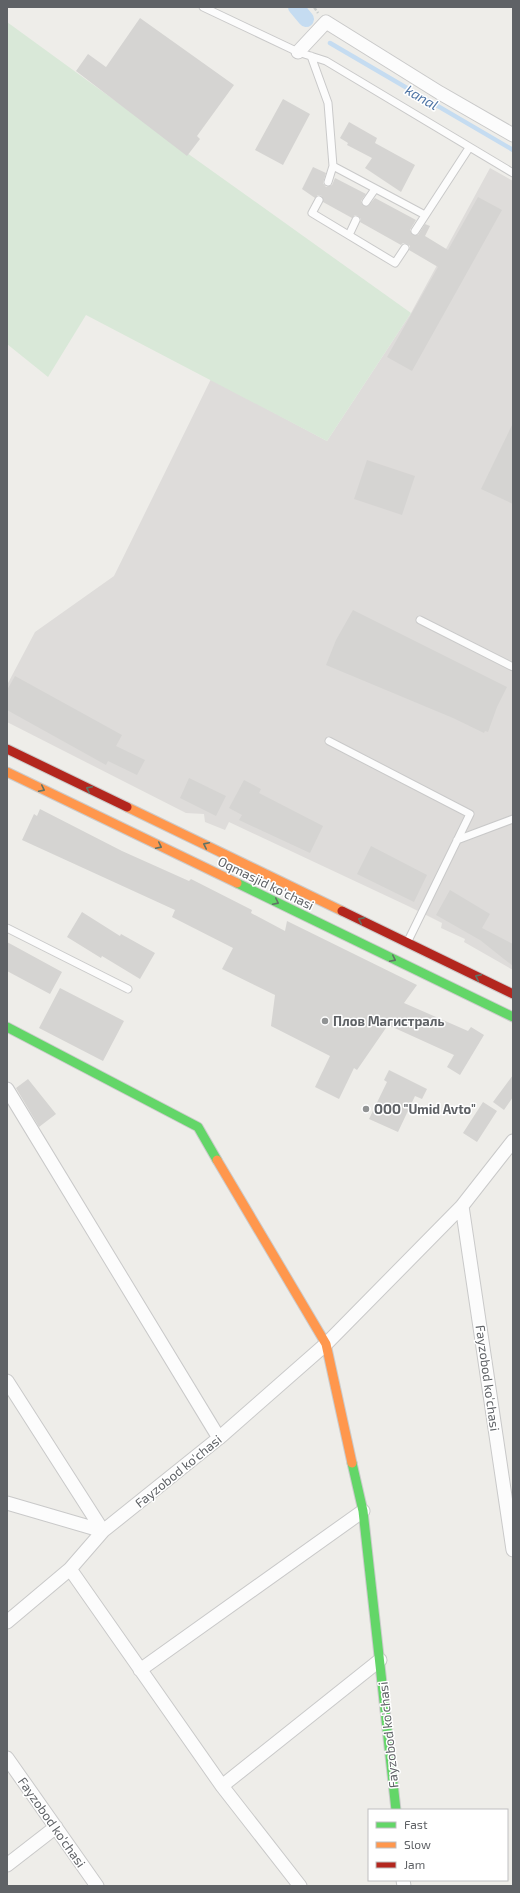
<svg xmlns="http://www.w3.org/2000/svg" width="520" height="1893" font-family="'Exo 2',sans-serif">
  <rect width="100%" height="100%" fill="#eeede9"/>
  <path fill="#dedcda" d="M490,168L513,181V970L464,942L465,939L441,928L442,923L408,906L229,822L225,830L205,822L204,814L186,813L7,722V685L35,632L114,576L211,379L327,441L411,313Z"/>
  <path fill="#d9e8d8" d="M7,22L187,153L411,313L327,441L86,315L48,377L7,344Z"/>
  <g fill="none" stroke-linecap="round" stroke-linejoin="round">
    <path stroke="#c5dcf1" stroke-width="4.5" d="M330,43L513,150"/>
    <path stroke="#c5dcf1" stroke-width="16" d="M296,7L306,19"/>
  </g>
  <path fill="#d5d4d2" d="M140,18L234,85L197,136L200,139L187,156L76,71L88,54L106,67Z
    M283,99L310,114L283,165L255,150Z
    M349,122L377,138L375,143L415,165L401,192L365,168L372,158L347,145L348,143L340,138Z
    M313,167L326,173L323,183L326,187L332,185L335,178L366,194L361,201L364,206H368L375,198L416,220L410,230L413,235H418L425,224L430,226L425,236L448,250L478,197L502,210L412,371L387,357L438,267L409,250L410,246L407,244L403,243L401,245L360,222L361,219L358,216L355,215L352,218L323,202L322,196L318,195L315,198L302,189Z
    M513,423V504L481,489Z
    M367,460L415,476L402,515L354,499Z
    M353,610L507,687L497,707L488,732L485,731L484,733L453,718L326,665L336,640Z
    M15,676L122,735L116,746L145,760L137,775L108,761L106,765L7,710V690Z
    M189,778L226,796L216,816L180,798Z
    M244,780L261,789L259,793L323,826L310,853L239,820L242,815L229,808Z
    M40,809L122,851L189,881L191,879L252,910L251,913L285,931L287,921L417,985L404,1003L468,1031L471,1027L484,1035L460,1075L447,1067L454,1055L388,1025L357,1070L354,1068L339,1099L315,1087L330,1056L271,1026L275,995L222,969L233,948L172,917L175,910L22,840L34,814L37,816Z
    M371,846L427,875L414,902L357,874Z
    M450,890L490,914L482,928L513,944V966L480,940L436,915Z
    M82,912L120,936L121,934L155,953L140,979L102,956L101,958L67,937Z
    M7,942L62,972L50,994L7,971Z
    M60,988L124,1021L103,1061L39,1028Z
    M389,1070L427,1089L422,1099L415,1096L398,1132L369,1119L387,1082L384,1080Z
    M513,1075V1097L504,1110L493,1102Z
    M28,1079L56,1114L39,1127L16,1088Z
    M483,1102L497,1111L477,1142L463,1133Z"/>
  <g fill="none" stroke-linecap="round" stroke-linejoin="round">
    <defs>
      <path id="lane" d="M203,7L298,52L326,61L513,173
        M311,56L328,103L333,166L328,182
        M333,166L425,215
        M319,200L312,213L395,263L405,248
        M366,202L375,189
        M415,231L469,148
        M349,235L356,220
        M420,620L513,667
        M329,741L470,814L407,943
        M457,840L513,819
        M7,928L128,989"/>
      <path id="street" d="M298,52L326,22L440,93L513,135
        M7,1089L219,1438
        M462,1206L513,1550
        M7,1381L103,1531
        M7,1503L103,1531
        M70,1569L222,1786L300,1886
        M7,1622L70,1569L103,1531L219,1438L326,1344L462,1206L513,1141
        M140,1670L363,1511
        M7,1758L97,1886
        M222,1786L380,1660
        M7,1865L56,1827
        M403,1880L404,1886"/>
      <path id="fast" d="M237,883L513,1017
        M7,1027L198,1127L217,1160
        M352,1463L363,1511L396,1810"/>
      <path id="slow" d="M7,772L237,883
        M127,807L342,911
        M217,1160L326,1344L352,1463"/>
      <path id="jam" d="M7,749L127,807
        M342,911L513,994"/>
    </defs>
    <use href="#lane" stroke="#c9c9c9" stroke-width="9"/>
    <use href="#street" stroke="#c9c9c9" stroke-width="15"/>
    <use href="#fast" stroke="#cbcbcb" stroke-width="11"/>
    <use href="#slow" stroke="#cbcbcb" stroke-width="11"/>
    <use href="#jam" stroke="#cbcbcb" stroke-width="11"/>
    <path stroke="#cacecc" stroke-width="2.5" stroke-dasharray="4 2" stroke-linecap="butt" d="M314,7L318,13"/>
    <use href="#lane" stroke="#fcfcfc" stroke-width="7"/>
    <use href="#street" stroke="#fcfcfc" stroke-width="13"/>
    <use href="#fast" stroke="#63d668" stroke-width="9"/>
    <use href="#slow" stroke="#ff974d" stroke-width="9"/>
    <use href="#jam" stroke="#b3261e" stroke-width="9"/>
  </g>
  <defs><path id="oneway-chevron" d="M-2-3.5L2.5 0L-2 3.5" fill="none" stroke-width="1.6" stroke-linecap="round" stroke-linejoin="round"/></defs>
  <g stroke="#607366">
    <use href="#oneway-chevron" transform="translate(42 789) rotate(26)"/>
    <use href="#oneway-chevron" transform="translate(89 789) rotate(-154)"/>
    <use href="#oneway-chevron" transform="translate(206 845) rotate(-154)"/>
    <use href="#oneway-chevron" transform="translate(159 846) rotate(26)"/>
    <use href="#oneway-chevron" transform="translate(276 902) rotate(26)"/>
    <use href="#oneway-chevron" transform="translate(361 920) rotate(-154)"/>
    <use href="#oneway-chevron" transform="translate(393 959) rotate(26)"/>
    <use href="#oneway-chevron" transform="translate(478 977) rotate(-154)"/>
  </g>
  <g fill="#919394" stroke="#fff" stroke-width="1.5">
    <circle cx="325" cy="1021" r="4"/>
    <circle cx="366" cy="1109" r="4"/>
  </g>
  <g text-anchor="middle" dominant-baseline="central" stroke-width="3" stroke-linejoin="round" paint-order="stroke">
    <g font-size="13" fill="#5f6266" stroke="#fff">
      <text transform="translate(266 883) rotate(26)">Oqmasjid ko'chasi</text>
      <text transform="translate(488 1378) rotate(82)">Fayzobod ko'chasi</text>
      <text transform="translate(178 1471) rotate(-39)">Fayzobod ko'chasi</text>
      <text transform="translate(388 1735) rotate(-96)">Fayzobod ko'chasi</text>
      <text transform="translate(52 1822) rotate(55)">Fayzobod ko'chasi</text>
    </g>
    <g font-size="13" font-weight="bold" fill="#5f6266" stroke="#fff" text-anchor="start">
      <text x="333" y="1021">Плов Магистраль</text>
      <text x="374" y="1109">ООО "Umid Avto"</text>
    </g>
    <g font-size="14" font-style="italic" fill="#5076a6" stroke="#fff">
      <text transform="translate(422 97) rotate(30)">kanal</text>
    </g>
  </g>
  <rect width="520" height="1893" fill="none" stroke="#5f6266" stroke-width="16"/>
  <rect x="368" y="1809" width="140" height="72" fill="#ffffff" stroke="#bfc0c2"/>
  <rect x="376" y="1822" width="20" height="6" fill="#63d668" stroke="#bfc0c2"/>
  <text x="404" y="1829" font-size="12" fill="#5f6266">Fast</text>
  <rect x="376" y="1842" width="20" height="6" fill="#ff974d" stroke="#bfc0c2"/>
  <text x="404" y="1849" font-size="12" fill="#5f6266">Slow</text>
  <rect x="376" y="1862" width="20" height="6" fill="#b3261e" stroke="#bfc0c2"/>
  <text x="404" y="1869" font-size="12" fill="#5f6266">Jam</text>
</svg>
